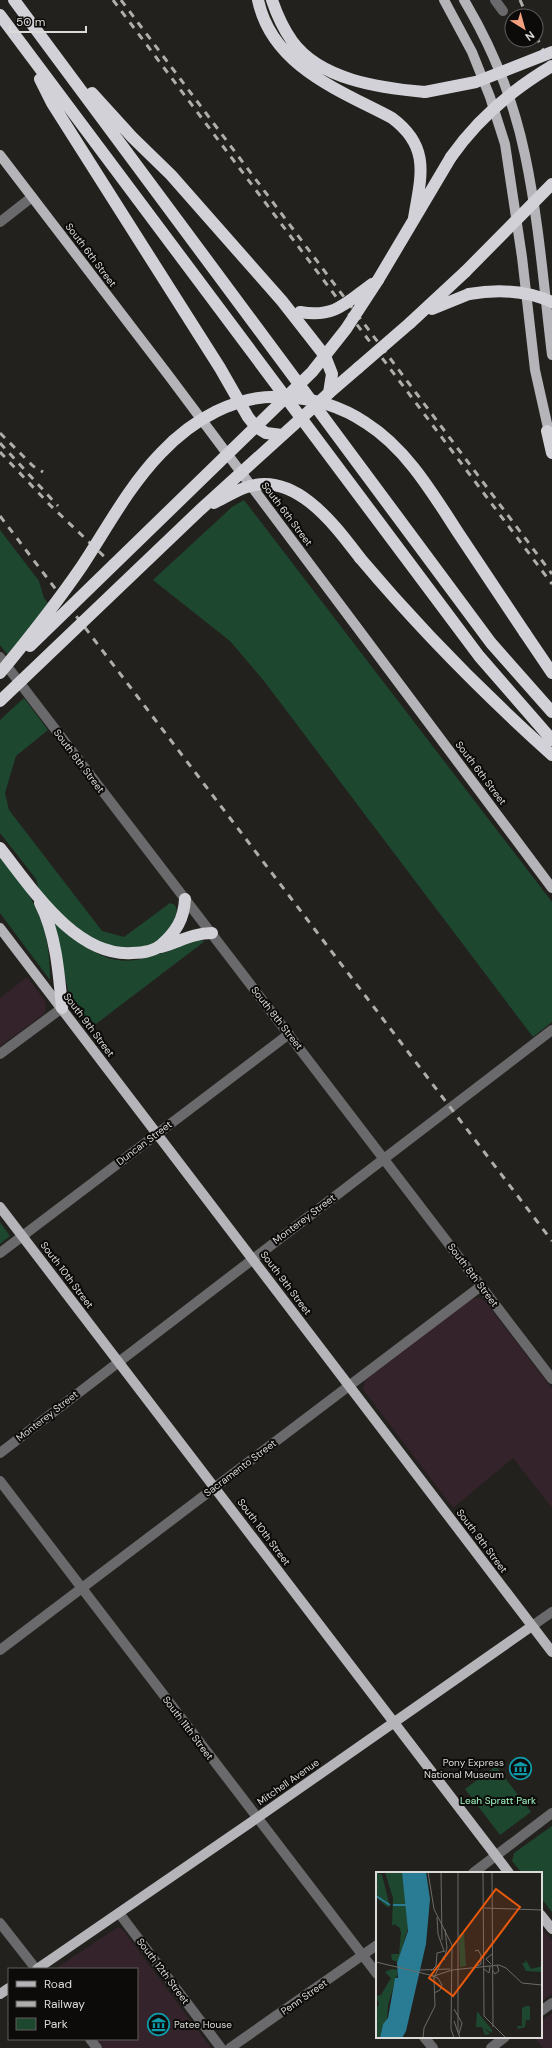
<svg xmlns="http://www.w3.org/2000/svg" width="552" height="2048" font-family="'DM Sans',sans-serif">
  <rect width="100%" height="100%" fill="#23211d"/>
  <path fill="#34232b" d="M27,977L45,1001L46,1007L44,1014L0,1046V998Z
    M480,1298L485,1301L552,1389V1508L513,1458L453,1508L363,1389L365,1379L472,1299Z
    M118,1927L123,1930L211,2048H103L96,2039H137V1969H55Z
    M541,1927L552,1941V1994L541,2002Z
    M552,2013V2048H543L534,2037H541V2021Z"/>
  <path fill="#1e4730" d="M244,500L552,902V1022L533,1037L264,681L230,641L153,580L232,507Z
    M0,530L39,581L44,598L52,609L7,654L0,645Z
    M24,698L48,730L16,756L5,793L9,810L102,931L124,937L170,903L175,905L177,911L175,923L160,942L133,949L115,948L85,935L53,906L39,890L36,879L0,833V720Z
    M0,856C35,900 50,921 50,980L0,913Z
    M51,916C74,940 104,968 141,959C160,955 179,947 197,940L205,941L88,1030L76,1013L70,999Z
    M0,1222L10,1236L0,1244Z
    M496,1766L531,1812L500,1835L465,1789Z
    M552,1826V1912L541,1898V1873H522L512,1861L514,1853Z"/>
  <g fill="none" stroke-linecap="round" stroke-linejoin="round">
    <path stroke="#6a6a6c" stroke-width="10" d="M495,0L503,11
      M0,222L32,197
      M0,657L552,1379
      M0,1054L62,1008
      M0,1253L289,1034
      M0,1453L552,1030
      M0,1481L377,1974
      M532,1626L552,1612
      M0,1650L481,1286
      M473,1873L552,1813
      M119,1913L221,2048
      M0,1923L36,1969
      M541,2011L552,2003
      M424,2037L433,2048
      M90,2039L97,2048
      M230,2048L377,1945
      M491,2048L505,2037"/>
    <path stroke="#b4b4b9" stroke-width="10" d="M444,0L472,52L490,97L505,144L522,257L535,370L550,437
      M464,0C492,47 514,102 525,155C539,221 544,289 552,355
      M0,155L169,376L552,888
      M0,928L552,1652
      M0,1207L509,1873
      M541,1915L552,1929
      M37,1969L257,1818L532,1626
      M0,1994L9,1988"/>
    <path stroke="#d1d1d7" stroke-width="12" d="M14,0L491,643L552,712
      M258,0C272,66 339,90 392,118C431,147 421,176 414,218
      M272,0C277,15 283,28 292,41C320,80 380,88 425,92
      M0,15L479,656L552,740
      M40,79L52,103L220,368L248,417L256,427L266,433L282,435
      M92,93L132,137L171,175L282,301L325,356L332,374L329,393
      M378,280L451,157
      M432,309L469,294
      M410,323L465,272
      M329,393L358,368
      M547,431L552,453
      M360,558C419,628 484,694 552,755
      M525,633L552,673
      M0,848C31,887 75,957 132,953C142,953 153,952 161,945C176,932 184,919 185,899
      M40,903C56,934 59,974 62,1008
      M161,947C179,942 193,933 212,933"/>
    <path stroke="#afaeac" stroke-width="3" stroke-dasharray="7 7" stroke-linecap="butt" d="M113,0L552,584
      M121,0L552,574
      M520,0L527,16
      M536,36L552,68
      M0,433L33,466L43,472
      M0,443L58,506
      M0,452L50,505L109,561
      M0,516L552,1241"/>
    <path stroke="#d1d1d7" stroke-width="12" d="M425,92L476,82L552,52
      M451,157C477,120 513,89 552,66
      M465,272L552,184
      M469,294C498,289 525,290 552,302
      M300,312C335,318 346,303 372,284
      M358,368L410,323
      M214,503C224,498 234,492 244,488C294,469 334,524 360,558
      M30,646L312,372L346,329L378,280
      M0,673C29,638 56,604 82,566C107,528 129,486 161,453C192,420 236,394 283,397C312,398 341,406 366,423C407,449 433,494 459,534C481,567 503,600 525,633
      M0,701L200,510L329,393"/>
  </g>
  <defs>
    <symbol id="museum-ring" viewBox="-11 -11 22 22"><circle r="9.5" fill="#0c0b09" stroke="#0f9aa8" stroke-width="1.5"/><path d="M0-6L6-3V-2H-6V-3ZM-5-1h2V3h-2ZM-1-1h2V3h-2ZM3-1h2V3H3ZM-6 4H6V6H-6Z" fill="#0f9aa8"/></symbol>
  </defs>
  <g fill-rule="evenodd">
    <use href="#museum-ring" x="508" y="1756" width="25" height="25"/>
    <use href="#museum-ring" x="146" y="2012" width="25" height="25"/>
  </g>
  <g text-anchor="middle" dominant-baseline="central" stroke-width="4" stroke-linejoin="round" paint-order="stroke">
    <g font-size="10" fill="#dcdbd9" stroke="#0c0b09">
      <text transform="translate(91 255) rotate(53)">South 6th Street</text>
      <text transform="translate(287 514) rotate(53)">South 6th Street</text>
      <text transform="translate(79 761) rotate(53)">South 8th Street</text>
      <text transform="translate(481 773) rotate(53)">South 6th Street</text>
      <text transform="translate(277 1018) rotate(52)">South 8th Street</text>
      <text transform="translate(89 1025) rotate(53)">South 9th Street</text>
      <text transform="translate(144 1143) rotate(-37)">Duncan Street</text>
      <text transform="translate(304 1219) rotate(-37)">Monterey Street</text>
      <text transform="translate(67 1275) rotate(53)">South 10th Street</text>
      <text transform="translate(473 1275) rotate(53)">South 8th Street</text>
      <text transform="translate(286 1283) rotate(53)">South 9th Street</text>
      <text transform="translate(47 1416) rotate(-38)">Monterey Street</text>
      <text transform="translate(240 1468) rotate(-37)">Sacramento Street</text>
      <text transform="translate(264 1532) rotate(53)">South 10th Street</text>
      <text transform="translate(482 1541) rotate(53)">South 9th Street</text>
      <text transform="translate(188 1728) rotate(53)">South 11th Street</text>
      <text transform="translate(288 1782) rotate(-35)">Mitchell Avenue</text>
      <text transform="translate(163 1971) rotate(53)">South 12th Street</text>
      <text transform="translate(304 1997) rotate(-35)">Penn Street</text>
    </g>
    <g font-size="10" fill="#dcdbd9" stroke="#0c0b09" text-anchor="end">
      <text x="504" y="1762">Pony Express<tspan x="504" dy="12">National Museum</tspan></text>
      <text x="174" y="2024" text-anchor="start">Patee House</text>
    </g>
    <g font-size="10" fill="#a0fac3" stroke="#0c0b09">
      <text x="498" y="1800">Leah Spratt Park</text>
    </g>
  </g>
  <g transform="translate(376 1872)">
    <rect width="166" height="166" fill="#23211d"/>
    <path d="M0,0L6,3L14,35H11L0,25ZM9,0H26L27,4L32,56L22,90L16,88L15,82H23L25,61L24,56L18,52L16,54L17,26ZM83,62H88L90,94L84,95ZM150,88L155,97L166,94V100L150,99L146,91H149ZM16,97L22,98L21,103L12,133L11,148L7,152L4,166H0V137L3,132L0,124L5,123L15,106L9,100ZM150,134H154V148H150L149,155L142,157L141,154H146V136ZM101,139L116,158V161L108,156L114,162L109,163L106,155H100Z" fill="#1e4730"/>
    <path d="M26,0H50L54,27L50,72L30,159L26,166H4L7,152L12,146L18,112L19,106H22L21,91L32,59Z" fill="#297c93"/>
    <path fill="none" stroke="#297c93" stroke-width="2" d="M0,24L14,33M17,33H31"/>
    <path fill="none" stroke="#6d6b68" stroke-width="1" d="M52,0L58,37L76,73L75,157L78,166M65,0L66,68M82,0V160M107,0L108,144L130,166M116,0L117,155M108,36L166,38M61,45L62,62L68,79M99,79L102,78L105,83V92L101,94M68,88L71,76L69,57M0,90L58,104L76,98L123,93L130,96L146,111L166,113M115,92L110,87L117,81M108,97L113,101L114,94M44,98L74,97M55,99L60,94L61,81L69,79M117,99L119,102L123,99L121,93M56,104L62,106L66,113L64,118L58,121M78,137L86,151L83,162M78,149L84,166M47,166L48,156L59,134L58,106L68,84"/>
    <path fill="#e8590c" fill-opacity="0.15" stroke="#e8590c" stroke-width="2" d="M120,17L144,35L77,124L53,106Z"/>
    <rect width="166" height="166" fill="none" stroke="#dcdbd9" stroke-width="2"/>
  </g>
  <rect x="8" y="1968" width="130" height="72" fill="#0c0b09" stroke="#5f5e5c"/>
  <rect x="16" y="1981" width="20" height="6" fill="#b4b4b9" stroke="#5f5e5c"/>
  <text x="44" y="1988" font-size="12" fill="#dcdbd9">Road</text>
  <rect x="16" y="2001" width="20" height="6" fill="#afaeac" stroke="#5f5e5c"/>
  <text x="44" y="2008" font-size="12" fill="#dcdbd9">Railway</text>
  <rect x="16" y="2018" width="20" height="12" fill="#1e4730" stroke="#5f5e5c"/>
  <text x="44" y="2028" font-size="12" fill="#dcdbd9">Park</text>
  <g transform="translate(524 28) rotate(143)"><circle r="19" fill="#0c0b09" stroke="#5f5e5c"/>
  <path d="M0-3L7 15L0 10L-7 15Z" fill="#f3a081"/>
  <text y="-6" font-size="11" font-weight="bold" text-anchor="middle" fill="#dcdbd9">N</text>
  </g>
  <path d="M10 26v6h76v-6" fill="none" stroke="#dcdbd9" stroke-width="2"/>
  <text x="16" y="26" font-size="12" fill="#dcdbd9" stroke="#0c0b09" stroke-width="3" paint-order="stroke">50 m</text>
</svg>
